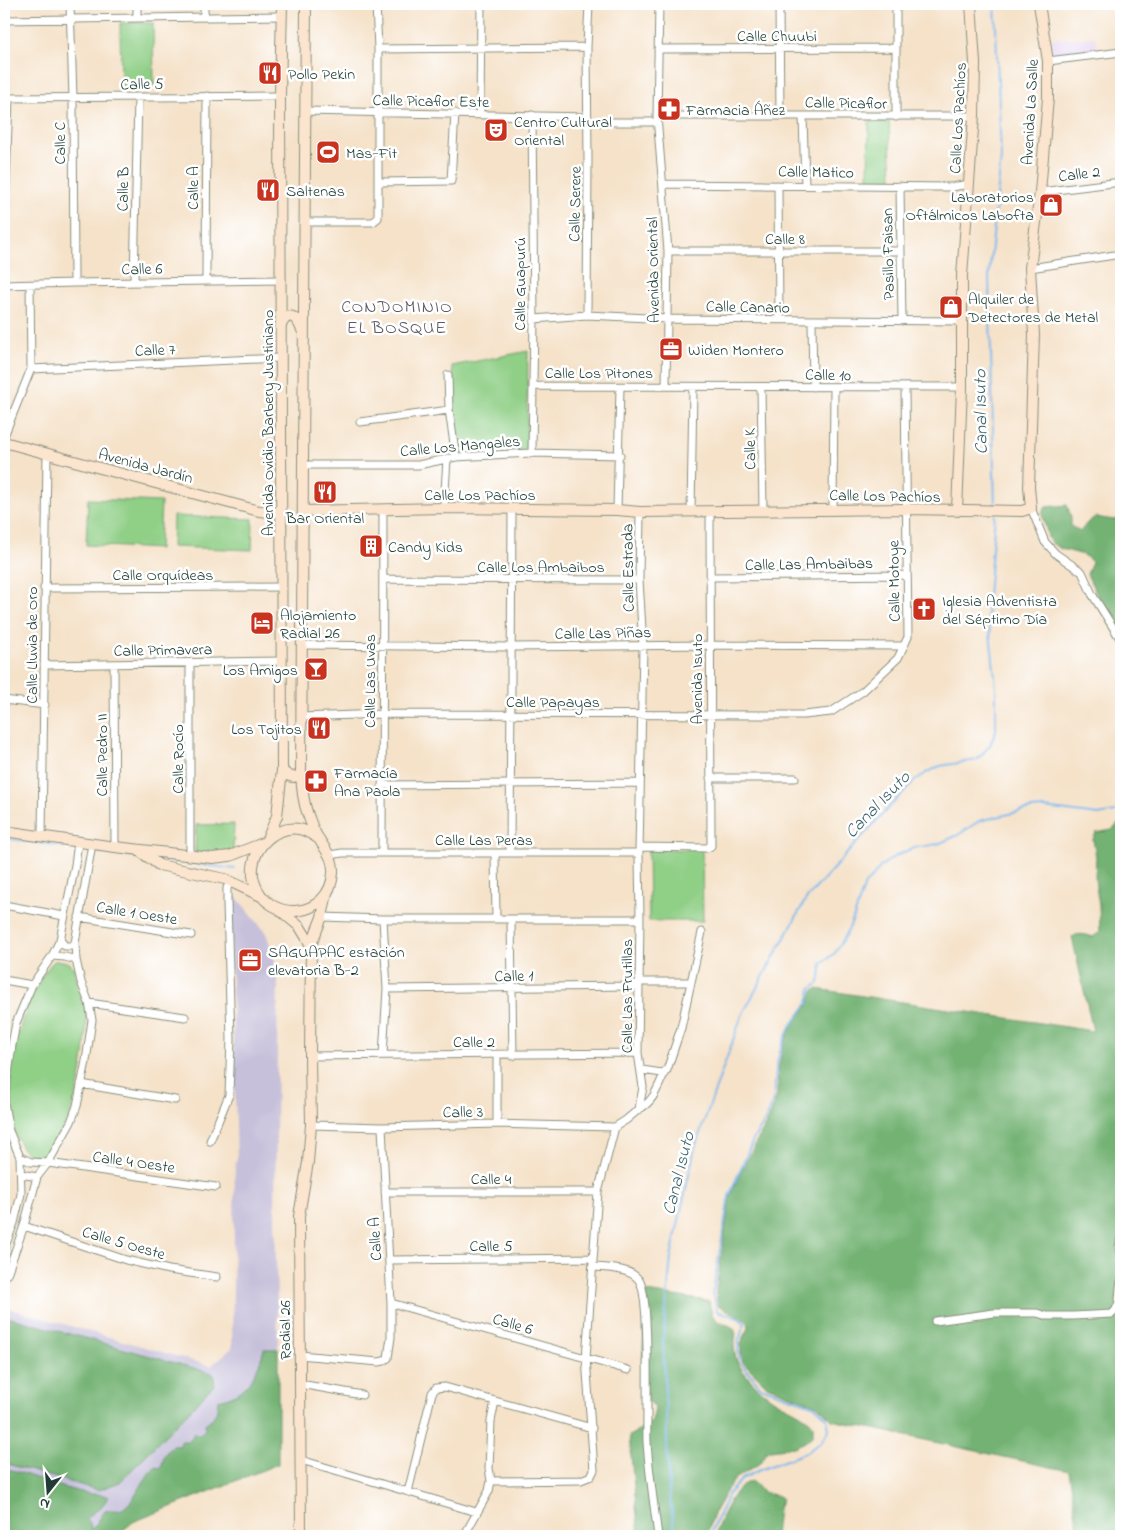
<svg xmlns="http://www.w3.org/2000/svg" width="1125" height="1540" viewBox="0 0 1125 1540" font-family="'Indie Flower',sans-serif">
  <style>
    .built { fill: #e3d3f2 }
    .industrial { fill: #c6c0da }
    .green { fill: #8fcf86; stroke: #57865d }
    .forest { fill: #73b273; stroke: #497854 }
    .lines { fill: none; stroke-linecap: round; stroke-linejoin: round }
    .stream { stroke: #7bb7ed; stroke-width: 2 }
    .street-casing { stroke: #8a907e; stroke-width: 9 }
    .secondary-casing { stroke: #8a907e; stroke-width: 12 }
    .street { stroke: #fff; stroke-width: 7 }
    .secondary { stroke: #fce5cf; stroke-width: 10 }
    .labels { text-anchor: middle; stroke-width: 5; stroke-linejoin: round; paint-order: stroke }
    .street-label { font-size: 16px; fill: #1f3d34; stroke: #fff }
    .poi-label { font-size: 16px; fill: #1f3d34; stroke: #fff; text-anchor: start }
    .neighbourhood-label { font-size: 18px; letter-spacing: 1px; fill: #5c5966; stroke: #fff }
    .water-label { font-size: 18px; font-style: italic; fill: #3b626c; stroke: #fff }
  </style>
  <rect width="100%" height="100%" fill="#fff"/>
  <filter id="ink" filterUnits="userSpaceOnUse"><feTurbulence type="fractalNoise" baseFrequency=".02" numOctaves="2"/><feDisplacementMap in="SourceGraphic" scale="10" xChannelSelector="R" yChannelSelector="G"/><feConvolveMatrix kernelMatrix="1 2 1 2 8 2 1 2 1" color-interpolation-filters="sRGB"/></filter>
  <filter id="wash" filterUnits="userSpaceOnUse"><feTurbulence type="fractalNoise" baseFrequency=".0096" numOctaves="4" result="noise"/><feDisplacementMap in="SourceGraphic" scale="20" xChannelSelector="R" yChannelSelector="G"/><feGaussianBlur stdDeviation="1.12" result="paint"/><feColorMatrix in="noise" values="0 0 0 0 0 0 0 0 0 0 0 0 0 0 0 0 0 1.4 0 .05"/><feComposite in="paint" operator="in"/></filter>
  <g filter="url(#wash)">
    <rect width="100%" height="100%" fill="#f5e2c9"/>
    <path class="built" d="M1095,37L1096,51L1053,55L1050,39Z"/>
    <path class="industrial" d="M229,888L266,933L274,957L278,981L275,1213L278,1349V1464L79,1536H4V1307L211,1366L232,1348L235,1162L237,1161Z"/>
    <path class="green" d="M120,23H153L154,85H121Z
      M869,122H889L892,179L868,178Z
      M528,351L527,443L526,448L522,451L461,453L457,449L452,366Z
      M88,499L161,502L159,549L86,545Z
      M173,516L253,519L252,550L172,547Z
      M234,824L233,851L226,853H195L196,825Z
      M702,849L703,921H649L648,850Z
      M54,961C78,959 74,972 79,991C80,995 84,1000 85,1005C90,1028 81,1081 74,1104C69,1123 56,1138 44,1153C33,1158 24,1154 20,1144C15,1134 11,1124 10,1114C4,1072 24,992 54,961Z"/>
    <path class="forest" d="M1067,505L1071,517V526L1080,532L1087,523L1095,517L1114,520L1121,516V632C1106,615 1097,595 1087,574L1092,562C1082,549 1060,554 1050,541C1047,537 1047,530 1045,525C1043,518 1040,513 1046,507Z
      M1121,821V1536H1079L1069,1471L832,1420L817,1405L767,1386L743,1362L741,1353V1343L749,1328L748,1322L718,1305L716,1291L730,1197L742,1169L769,1119L777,1096L778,1070L783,1047L791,1027L808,1005L813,991L817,989L1093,1031L1072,937C1078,933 1085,934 1093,937L1100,932L1099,906L1095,879L1096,857L1093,839L1096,833L1112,830Z
      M646,1292L709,1301C710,1306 711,1312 713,1316C718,1325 731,1322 735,1331C737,1336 734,1341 734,1346C734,1352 736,1360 739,1365C747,1379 764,1394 778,1402C792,1410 802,1412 813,1425V1435L805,1442L794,1447L770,1450L766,1452L760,1463L735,1479L727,1490L715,1511L706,1536H639L629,1436C645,1427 653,1427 655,1407L643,1396L641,1385Z
      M4,1316L212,1373L215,1377L214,1385L120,1482L98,1490L4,1463Z
      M264,1349H278V1464L133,1522L121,1532L120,1536H4V1468C32,1475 58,1488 86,1493C94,1495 103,1493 109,1497L101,1507L85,1519L89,1521L92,1530L105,1511C110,1509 116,1511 120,1510C135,1504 143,1477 155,1467L161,1468L165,1454L172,1446H179L182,1441H190L194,1433L200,1434L205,1430V1424C216,1416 217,1413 218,1400C246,1395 257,1375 264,1349Z
      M751,1481L763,1492L779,1496L782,1500L778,1508L775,1536H715C719,1521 729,1499 740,1487C743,1484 747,1483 751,1481Z"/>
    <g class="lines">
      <path class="stream" d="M995,508L989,275L1001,158L995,4
        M4,838L74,848
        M79,849L89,850
        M94,851L134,856
        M159,859L235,869
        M675,1536L669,1490L663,1339L671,1257L695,1147L742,1015L806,899L877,820L912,783L926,773L940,766L977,760L990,745L996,731V686L987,607L995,515
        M711,1536L712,1530L729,1493L743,1478L762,1469L805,1453L820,1443L829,1430L827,1418L815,1406L761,1387L741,1363L738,1351L739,1339L745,1323L738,1318L717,1311L713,1292L729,1196L754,1138L767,1118L774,1097L776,1069L781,1047L790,1027L808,1003L811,989L819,983L822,963L835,953L846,935L854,917L865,884L871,879L881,866L894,857L913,848L938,844L958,835L979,821L1031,809L1044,808L1098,815L1121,811"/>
    </g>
  </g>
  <g filter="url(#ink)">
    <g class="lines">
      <g class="street-casing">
        <path id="street" d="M70,4L73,97L74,283
          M137,4V18
          M659,4L657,116L668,251L666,386
          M779,4L780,116
          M896,4V117
          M204,17V4
          M4,20L282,16
          M378,49L587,47
          M658,49L895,48
          M1048,61L1121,52
          M4,98L280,96
          M305,111L587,117
          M480,114L481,4
          M657,116H974
          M803,116L805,185
          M587,122H657
          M378,182L451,181L455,113
          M663,184L952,187L969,184
          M778,185L779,320
          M900,186L902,321
          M1040,192L1121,182
          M304,222H373L378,218V49L376,4
          M4,235L9,98
          M668,251H901
          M1030,268L1121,254
          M206,280L207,96
          M134,282L138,97
          M4,285L74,283L282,280
          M587,315L588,160L587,47L589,4
          M534,319L587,315L668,319L962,321
          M812,320L813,387
          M31,369L280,358
          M448,375L449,410L456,457
          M533,386L962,387
          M761,387L763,510
          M360,422L449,410
          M4,436L31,369L30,285
          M532,453L534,319L532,115
          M303,465H418L456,457L532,453L620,455
          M444,508L447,458
          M1031,508L1045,542L1056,554L1082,572L1092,594L1121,640
          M617,510L620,387
          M833,510L834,388
          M691,511L693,388
          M711,577L906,575
          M383,579L639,580
          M44,588L281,587
          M302,645L512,647L710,645L904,646
          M190,663V856
          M114,664L115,847
          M44,665L282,661
          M4,700L45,705
          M301,717L382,714L804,715L831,712L863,691L898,658L908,637L905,388
          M710,778H795
          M382,785L640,783
          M42,837L47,454
          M639,847L707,848L711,846L710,512
          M510,852L512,510
          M382,853L383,509
          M495,853L496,919
          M330,855L342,853H639
          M4,905L64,916
          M79,917L191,935
          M322,917L383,919H640
          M511,919L513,1056
          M60,940L65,946H71L75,943
          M52,956L65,957L76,960
          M4,980L32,985
          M387,989L633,986L640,982H690
          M89,1003L185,1017
          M383,1055L387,989L383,919
          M310,1056L638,1053
          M642,1070L662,1073L667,1070L681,1028L702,932
          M81,1084L175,1100
          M639,1109C654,1102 658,1086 665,1072
          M497,1124V1055
          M311,1125L382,1127L497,1124L615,1127
          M615,1127L626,1120L639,1109L643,1087L638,1053L640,919L639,853L643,646L639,580L640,512
          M210,1141L229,1095L231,1039L227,903V888L230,882
          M20,1157L31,1162L48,1163L216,1187
          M21,1174L37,1177
          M1121,1175V1182
          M385,1192H598
          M4,1219L14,1223
          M24,1226L126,1260L169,1270L217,1277
          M1121,1236L1119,1248L1121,1256
          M4,1249L14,1223L21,1194L20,1157L9,1131L4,1103L12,1045L16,1023L32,985L52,956L60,940L75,865L78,842
          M389,1260L593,1258
          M593,1267C606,1268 631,1268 639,1280C651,1298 646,1413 647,1442C649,1473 654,1505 658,1536
          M4,1277L7,1274L24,1226L37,1177L48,1163L71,1122L77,1106L86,1061L92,1020L89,1003L81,982L76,960L75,943L92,844
          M391,1303L628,1370
          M935,1321L994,1313H1037L1047,1316H1073L1112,1314C1122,1306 1118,1293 1121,1282
          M299,1355L379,1362L384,1361L388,1358L391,1337V1303L382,1127
          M300,1384L362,1395
          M301,1460L476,1512
          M491,1481L581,1480L591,1476L594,1470L586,1358L598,1192L615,1127
          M408,1492L432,1393L436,1388L445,1387L592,1428
          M464,1536L489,1491L491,1481L489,1468L491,1421L495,1401"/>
      </g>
      <g class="secondary-casing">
        <path id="secondary" d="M306,4L301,774C302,788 303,802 308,815C311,823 314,833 319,839C326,851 334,858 333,873C330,919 267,925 254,881C247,854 271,825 299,829C306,830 313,835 319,839
          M281,325C289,309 297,318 302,330
          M4,442L259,511L282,513
          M304,511L444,508L617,510L640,512L906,509L1022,511L1031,508L1029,487L1034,335L1030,268L1040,192L1048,98V61L1039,4
          M957,511L962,387V276L974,116L975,63L971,4
          M282,770C288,777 294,779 301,774
          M4,831L115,847L212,858L230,856L263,843
          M268,837L277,816L282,770L280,96L282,4
          M138,850L159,865L225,879L261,896
          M281,911L300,927L311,945
          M301,1536L299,1216L308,1162L311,1125L310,1056L311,945L322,917L327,893"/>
      </g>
      <use href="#street" class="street"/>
      <use href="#secondary" class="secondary"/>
    </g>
  </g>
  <defs>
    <g id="restaurant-square" transform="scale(1.25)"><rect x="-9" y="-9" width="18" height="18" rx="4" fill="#c8321e" stroke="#fff"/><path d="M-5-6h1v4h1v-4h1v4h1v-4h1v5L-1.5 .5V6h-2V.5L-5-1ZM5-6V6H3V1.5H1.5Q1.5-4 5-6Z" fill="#fff"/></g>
    <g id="pharmacy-square" transform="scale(1.25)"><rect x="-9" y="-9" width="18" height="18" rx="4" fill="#c8321e" stroke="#fff"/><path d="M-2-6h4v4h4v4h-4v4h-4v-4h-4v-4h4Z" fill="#fff"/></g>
    <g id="theatre-square" transform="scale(1.25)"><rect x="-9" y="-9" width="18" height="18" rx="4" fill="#c8321e" stroke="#fff"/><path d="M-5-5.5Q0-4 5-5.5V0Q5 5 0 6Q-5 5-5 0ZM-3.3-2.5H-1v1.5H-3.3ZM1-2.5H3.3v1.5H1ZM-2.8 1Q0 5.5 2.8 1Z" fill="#fff"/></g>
    <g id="stadium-square" transform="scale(1.25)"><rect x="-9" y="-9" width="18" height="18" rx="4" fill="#c8321e" stroke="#fff"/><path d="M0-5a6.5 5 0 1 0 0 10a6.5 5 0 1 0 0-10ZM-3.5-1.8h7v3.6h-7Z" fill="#fff"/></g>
    <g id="shop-square" transform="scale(1.25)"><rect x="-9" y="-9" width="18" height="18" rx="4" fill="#c8321e" stroke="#fff"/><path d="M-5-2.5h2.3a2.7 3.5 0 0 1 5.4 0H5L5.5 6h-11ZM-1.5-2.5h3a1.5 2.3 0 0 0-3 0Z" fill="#fff"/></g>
    <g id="office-square" transform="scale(1.25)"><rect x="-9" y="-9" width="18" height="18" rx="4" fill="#c8321e" stroke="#fff"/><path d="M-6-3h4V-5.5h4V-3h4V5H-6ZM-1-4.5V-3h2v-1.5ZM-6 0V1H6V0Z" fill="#fff"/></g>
    <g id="building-square" transform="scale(1.25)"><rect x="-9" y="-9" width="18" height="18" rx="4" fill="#c8321e" stroke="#fff"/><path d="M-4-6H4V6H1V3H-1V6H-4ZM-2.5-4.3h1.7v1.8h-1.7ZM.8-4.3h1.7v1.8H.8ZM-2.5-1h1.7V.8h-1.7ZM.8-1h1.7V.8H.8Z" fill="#fff"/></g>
    <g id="church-square" transform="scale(1.25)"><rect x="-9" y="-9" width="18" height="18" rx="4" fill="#c8321e" stroke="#fff"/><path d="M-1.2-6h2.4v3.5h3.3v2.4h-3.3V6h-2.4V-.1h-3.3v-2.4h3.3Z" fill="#fff"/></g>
    <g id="hotel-square" transform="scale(1.25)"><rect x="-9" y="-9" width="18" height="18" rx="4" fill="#c8321e" stroke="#fff"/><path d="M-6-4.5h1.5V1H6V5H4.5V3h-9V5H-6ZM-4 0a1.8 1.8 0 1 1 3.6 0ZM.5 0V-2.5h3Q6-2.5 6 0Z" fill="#fff"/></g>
    <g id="bar-square" transform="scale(1.25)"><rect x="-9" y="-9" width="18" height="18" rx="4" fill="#c8321e" stroke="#fff"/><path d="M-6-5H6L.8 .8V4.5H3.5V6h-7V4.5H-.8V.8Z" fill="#fff"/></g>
  </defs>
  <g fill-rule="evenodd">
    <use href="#restaurant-square" x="270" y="73"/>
    <use href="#pharmacy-square" x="669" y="109"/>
    <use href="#theatre-square" x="496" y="130"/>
    <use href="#stadium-square" x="328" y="152"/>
    <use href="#restaurant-square" x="268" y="190"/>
    <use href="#shop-square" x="1051" y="205"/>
    <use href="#shop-square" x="951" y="307"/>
    <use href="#office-square" x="671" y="349"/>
    <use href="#restaurant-square" x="325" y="492"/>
    <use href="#building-square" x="371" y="546"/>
    <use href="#church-square" x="924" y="609"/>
    <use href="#hotel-square" x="262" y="623"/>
    <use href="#bar-square" x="316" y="669"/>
    <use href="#restaurant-square" x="319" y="728"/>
    <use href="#pharmacy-square" x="316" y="781"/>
    <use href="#office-square" x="250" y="960"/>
  </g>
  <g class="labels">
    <g class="street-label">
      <text x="777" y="41">Calle Chuubi</text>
      <text transform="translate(142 83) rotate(-1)" y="6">Calle 5</text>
      <text transform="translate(431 100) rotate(1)" y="6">Calle Picaflor Este</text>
      <text transform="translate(846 102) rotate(1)" y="6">Calle Picaflor</text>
      <text transform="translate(1029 112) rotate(-87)" y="6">Avenida La Salle</text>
      <text transform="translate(957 118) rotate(-87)" y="6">Calle Los Pachíos</text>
      <text transform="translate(59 143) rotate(-90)" y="6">Calle C</text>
      <text transform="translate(816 171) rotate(1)" y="6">Calle Matico</text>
      <text transform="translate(1079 173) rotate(-7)" y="6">Calle 2</text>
      <text transform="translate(192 188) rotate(-90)" y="6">Calle A</text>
      <text transform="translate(122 189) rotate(-89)" y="6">Calle B</text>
      <text transform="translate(574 204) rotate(-89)" y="6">Calle Serere</text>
      <text x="785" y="244">Calle 8</text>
      <text transform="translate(887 254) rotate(-91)" y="6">Pasillo Faisan</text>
      <text transform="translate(142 268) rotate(-1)" y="6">Calle 6</text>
      <text transform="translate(652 270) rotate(-91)" y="6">Avenida Oriental</text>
      <text transform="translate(519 284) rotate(-90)" y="6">Calle Guapurú</text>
      <text transform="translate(748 306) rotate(1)" y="6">Calle Canario</text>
      <text transform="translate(155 349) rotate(-2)" y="6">Calle 7</text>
      <text x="599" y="378">Calle Los Pitones</text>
      <text transform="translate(828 374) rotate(1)" y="6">Calle 10</text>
      <text transform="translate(267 423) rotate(-90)" y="6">Avenida Ovidio Barbery Justiniano</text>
      <text transform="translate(460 445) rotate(-5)" y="6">Calle Los Mangales</text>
      <text transform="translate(749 449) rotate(-91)" y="6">Calle K</text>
      <text transform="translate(146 465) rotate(15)" y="6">Avenida Jardín</text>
      <text x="480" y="500">Calle Los Pachíos</text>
      <text transform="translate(885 495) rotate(1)" y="6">Calle Los Pachíos</text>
      <text transform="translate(809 563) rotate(-1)" y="6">Calle Las Ambaibas</text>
      <text x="541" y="572">Calle Los Ambaibos</text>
      <text transform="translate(627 568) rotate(-91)" y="6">Calle Estrada</text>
      <text x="163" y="580">Calle Orquídeas</text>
      <text transform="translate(893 581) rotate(-91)" y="6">Calle Motoye</text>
      <text transform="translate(603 632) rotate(-1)" y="6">Calle Las Piñas</text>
      <text transform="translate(31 645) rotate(-90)" y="6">Calle Lluvia de Oro</text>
      <text transform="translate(163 649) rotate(-1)" y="6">Calle Primavera</text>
      <text transform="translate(696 679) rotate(-90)" y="6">Avenida Isuto</text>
      <text transform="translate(369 681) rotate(-90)" y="6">Calle Las Uvas</text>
      <text x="553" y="707">Calle Papayas</text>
      <text transform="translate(101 755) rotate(-90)" y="6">Calle Pedro II</text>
      <text transform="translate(177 759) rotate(-90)" y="6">Calle Rocío</text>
      <text x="484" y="845">Calle Las Peras</text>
      <text transform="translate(137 912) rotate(9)" y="6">Calle 1 Oeste</text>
      <text transform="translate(514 975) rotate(-1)" y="6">Calle 1</text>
      <text transform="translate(626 996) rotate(-90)" y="6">Calle Las Frutillas</text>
      <text x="474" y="1047">Calle 2</text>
      <text transform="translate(463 1111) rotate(-1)" y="6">Calle 3</text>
      <text transform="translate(134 1161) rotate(8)" y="6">Calle 4 Oeste</text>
      <text x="491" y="1184">Calle 4</text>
      <text transform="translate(374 1239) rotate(-93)" y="6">Calle A</text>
      <text transform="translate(124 1242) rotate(16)" y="6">Calle 5 Oeste</text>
      <text x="491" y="1251">Calle 5</text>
      <text transform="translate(513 1323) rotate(16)" y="6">Calle 6</text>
      <text transform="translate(284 1330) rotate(-90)" y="6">Radial 26</text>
    </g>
    <g class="poi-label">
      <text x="288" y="79">Pollo Pekin</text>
      <text x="686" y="115">Farmacia Áñez</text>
      <text x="514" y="127">Centro Cultural<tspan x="514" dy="18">Oriental</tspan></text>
      <text x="346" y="158">Mas-Fit</text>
      <text x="286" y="196">Saltenas</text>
      <text x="1034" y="202" text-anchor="end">Laboratorios<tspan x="1034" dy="18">Oftálmicos Labofta</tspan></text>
      <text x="968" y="304">Alquiler de<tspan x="968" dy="18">Detectores de Metal</tspan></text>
      <text x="688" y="355">Widen Montero</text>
      <text x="325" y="523" text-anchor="middle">Bar Oriental</text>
      <text x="388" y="552">Candy Kids</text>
      <text x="942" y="606">Iglesia Adventista<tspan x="942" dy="18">del Séptimo Día</tspan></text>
      <text x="280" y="620">Alojamiento<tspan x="280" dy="18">Radial 26</tspan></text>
      <text x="298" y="675" text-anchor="end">Los Amigos</text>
      <text x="302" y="734" text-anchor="end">Los Tojitos</text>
      <text x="334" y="778">Farmacía<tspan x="334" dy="18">Ana Paola</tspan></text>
      <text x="268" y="957">SAGUAPAC estación<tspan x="268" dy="18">elevatoria B-2</tspan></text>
    </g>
    <g class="neighbourhood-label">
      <text x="397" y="312">CONDOMINIO<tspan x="397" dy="21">EL BOSQUE</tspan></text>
    </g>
    <g class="water-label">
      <text transform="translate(980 412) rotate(-91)" y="6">Canal Isuto</text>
      <text transform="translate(877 804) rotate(-46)" y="6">Canal Isuto</text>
      <text transform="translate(678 1173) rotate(-76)" y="6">Canal Isuto</text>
    </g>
  </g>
  <rect width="1125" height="1540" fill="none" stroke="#fff" stroke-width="20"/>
  <g transform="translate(48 1492) rotate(197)" stroke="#ffffff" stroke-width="4" paint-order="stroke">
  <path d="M0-4L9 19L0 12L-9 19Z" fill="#1f3d34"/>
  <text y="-8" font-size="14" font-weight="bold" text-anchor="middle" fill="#1f3d34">N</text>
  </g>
</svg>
